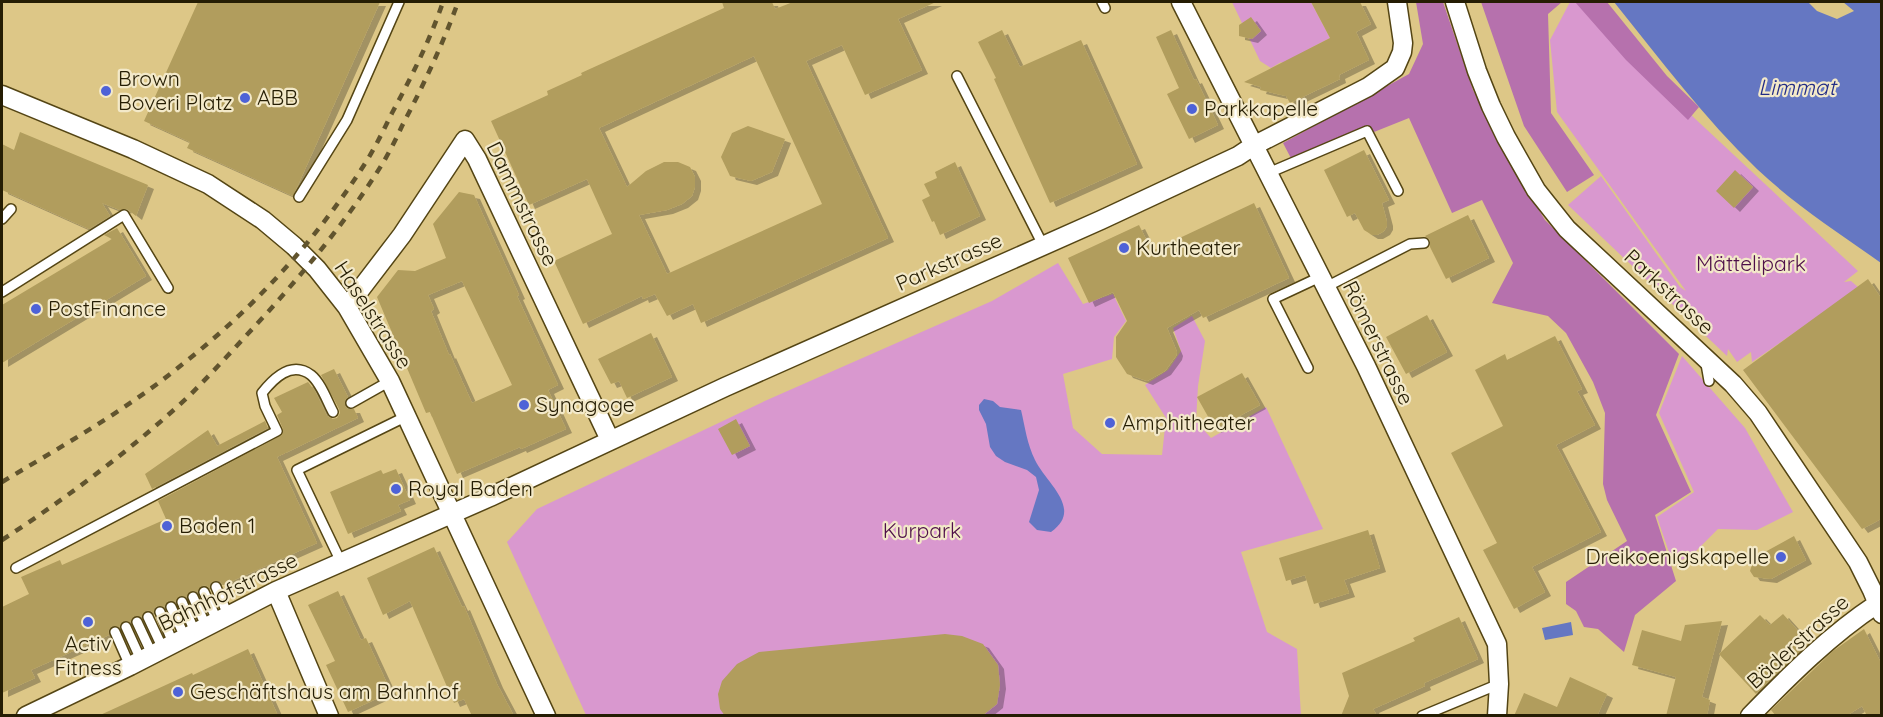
<svg xmlns="http://www.w3.org/2000/svg" width="1883" height="717" viewBox="0 0 1883 717" font-family="Quicksand,sans-serif">
  <style>
    .green { fill: #d998cf }
    .forest { fill: #b671ad }
    .water { fill: #6577c2 }
    .pier { fill: #ddc787 }
    .building { fill: #b19d5d; fill-rule: evenodd; filter: url(#shadow) }
    .lines { fill: none; stroke-linecap: round; stroke-linejoin: round }
    .lane-casing { stroke: #544514; stroke-width: 12 }
    .street-casing { stroke: #544514; stroke-width: 21 }
    .lane { stroke: #fff; stroke-width: 9 }
    .street { stroke: #fff; stroke-width: 18 }
    .rail { stroke: #61542e; stroke-width: 4.5; stroke-dasharray: 8 8; stroke-linecap: butt }
    .poi-dot { fill: #4e62d7; stroke: #f3e9c9; stroke-width: 2 }
    .labels { text-anchor: middle; stroke-width: 4.5; stroke-linejoin: round; paint-order: stroke }
    .poi-label { font-size: 21px; fill: #251d03; stroke: #f3e9c9; text-anchor: start }
    .street-label { font-size: 21px; fill: #251d03; stroke: #f3e9c9 }
    .park-label { font-size: 21px; fill: #4e0f49; stroke: #f3e9c9 }
    .water-label { font-size: 22px; font-style: italic; fill: #232d86; stroke: #f3e9c9 }
  </style>
  <defs>
    <filter id="shadow"><feDropShadow dx="6" dy="4" stdDeviation="0" flood-color="#0004"/></filter>
  </defs>
  <rect width="100%" height="100%" fill="#ddc787"/>
  <path class="green" d="M1232,2H1311L1330,38L1307,50L1308,54L1284,65L1281,62L1271,68L1260,61Z
    M1570,2H1593L1644,71L1858,271L1844,282L1851,281L1859,288L1752,362L1751,352L1737,362L1728,349L1727,356L1568,205L1601,176L1680,287L1686,291L1557,112L1550,40Z
    M1058,263L1083,304L1113,294L1126,321L1114,337L1112,359L1063,374L1073,428L1102,454L1162,455L1166,418L1145,385L1168,370L1181,351L1173,328L1192,316L1205,341L1198,386L1196,421L1211,438L1266,407L1323,529L1241,552L1267,632L1297,649L1301,716L586,715L507,542L537,509L767,400L992,301Z
    M1682,356L1745,428L1793,512L1757,530L1718,529L1692,555L1673,564L1657,517L1694,492L1659,413Z"/>
  <path class="forest" d="M1416,2H1443L1473,90L1508,159L1545,220L1679,354L1656,415L1691,492L1655,515L1676,581L1635,615L1624,652L1598,629L1584,627L1576,611L1566,604V582L1627,541L1607,500L1603,484L1605,413L1593,382L1566,333L1548,316L1492,303L1513,263L1482,200L1452,213L1409,118L1294,164L1283,143L1409,74L1423,44Z
    M1481,2H1562L1548,14L1551,113L1594,175L1567,192L1524,126Z
    M1575,2H1607L1667,76L1699,107L1688,120L1626,60Z"/>
  <path class="water" d="M1614,2H1881V263C1839,233 1795,205 1757,169C1704,118 1660,59 1614,2Z
    M984,399L993,401L1000,407L1021,410C1025,427 1027,444 1035,460C1046,483 1084,509 1051,532L1037,530L1029,522L1039,490L1036,477L1027,470L1005,462L996,456L990,447L986,424L979,410V405Z
    M1571,622L1573,635L1545,640L1542,628Z"/>
  <path class="pier" d="M1808,2H1843L1854,11L1837,19L1817,11Z"/>
  <path class="building" d="M198,2H380L293,196L187,148L190,142L144,121Z
    M722,2H772L775,9L793,2H936L898,19L922,70L865,95L842,45L806,61L888,238L701,323L693,304L667,316L655,294L643,299L642,296L583,324L554,261L612,234L601,210L587,179L529,205L491,121L548,95L547,91L582,75L581,73L724,8ZM754,56L822,204L667,274L639,215L667,210L682,204L692,196L695,187V177L690,167L678,162H664L646,171L627,187L599,128Z
    M1311,2H1360L1371,24L1356,32L1369,60L1339,75L1340,79L1290,103L1286,96L1260,90L1261,87L1244,82L1330,38Z
    M1251,17L1261,31L1252,39L1239,36V25Z
    M1002,30L1020,67L1081,40L1137,164L1050,203L994,79L996,78L978,42Z
    M1171,30L1194,80L1196,79L1218,125L1189,139L1167,94L1179,88L1156,37Z
    M748,126L785,139L772,172L751,181L730,176L721,157L732,133Z
    M20,132L148,185L136,216L127,209L120,210L102,203L110,216L89,229L2,190V144L14,150Z
    M1364,150L1389,200L1382,203L1387,222V226L1384,231L1377,235H1372L1364,230L1355,213L1347,217L1324,170Z
    M955,162L980,216L940,235L934,221L932,222L922,200L930,196L924,184L937,178L935,172Z
    M1735,170L1753,187L1734,208L1716,191Z
    M459,192L474,195L519,295L517,296L558,385L548,390L566,429L521,449L520,447L457,474L430,412L426,413L377,297L398,270L415,271L446,258L433,224ZM462,281L512,385L472,403L450,354L449,355L431,311L434,309L428,295Z
    M1254,203L1289,278L1203,318L1199,310L1167,328L1177,352L1176,356L1165,371L1147,381L1127,374L1116,357V337L1127,321L1113,292L1089,303L1068,258L1139,225L1152,251Z
    M1468,215L1489,258L1446,279L1430,247V240L1425,236Z
    M117,228L146,276L2,363V305L112,239L104,235Z
    M1868,279L1881,298V519L1862,529L1743,370Z
    M1427,315L1447,352L1406,374L1386,337Z
    M651,333L672,377L627,398L619,381L611,384L598,359Z
    M1555,336L1582,389L1577,391L1595,425L1556,445L1601,532L1532,567L1545,592L1514,609L1483,550L1497,543L1451,453L1503,426L1475,370L1505,354L1507,360Z
    M334,369L348,397L345,400V406L348,409H354L358,418L277,457L317,543L223,585L220,581H214L210,583V588L205,585L202,586L197,592L191,591L186,597L180,596L175,602L168,601L164,607L157,606L154,608V613L149,610L146,611L141,617L134,616L130,622L124,621L119,627L112,626L108,631L109,635L31,670L35,678L2,693V607L29,594L21,577L60,560L62,565L166,519L158,501L282,435L283,429L277,415L282,412L274,398L308,382L315,391L327,416L332,419L337,418L340,413L339,409L321,375Z
    M1242,373L1260,405L1215,429L1197,397Z
    M736,419L750,446L732,455L718,429Z
    M265,421L268,428L152,489L145,474L208,430L217,446Z
    M396,469L410,500L398,505L401,511L348,534L330,492L381,470L383,474Z
    M1368,530L1380,568L1344,580L1349,593L1314,604L1305,575L1286,581L1279,558Z
    M1794,536L1806,560L1771,579L1754,577L1750,571L1754,558Z
    M434,547L462,607L464,606L497,684L514,716H472L464,699L454,703L410,601L383,615L367,578Z
    M338,591L361,640L366,638L391,692L348,712L326,665L335,661L308,605Z
    M1783,614L1809,643L1756,694L1719,654L1760,615L1770,625Z
    M1459,617L1478,659L1424,683L1425,686L1373,709L1377,716H1341L1349,696L1342,673L1415,641L1413,638Z
    M1722,621L1702,697L1710,700L1707,716H1666L1676,677L1632,665L1642,630L1681,641L1685,625Z
    M1864,629L1881,663V716H1867L1862,706L1846,716H1776L1771,710L1833,651Z
    M945,634L962,636L983,644L998,665L1000,685L997,704L982,716H725L720,709L718,694L722,681L737,664L759,652Z
    M248,649L278,716H98L192,673L193,675Z
    M1570,677L1607,694L1597,716H1514L1524,693L1557,707Z"/>
  <g class="lines">
    <g class="lane-casing">
      <path id="lane" d="M1102,2L1105,8
        M957,76L1043,245
        M1267,166L1273,171L1367,131L1398,191
        M299,197L347,120L399,2
        M2,219L11,209
        M1326,287L1410,244L1424,243
        M2,292L124,215L168,288
        M1706,364L1709,381
        M1308,368L1273,299L1320,277
        M351,403L390,381
        M341,562L297,470L407,416
        M16,568L277,431L265,406L262,393C273,379 291,360 311,375C321,383 327,401 333,412
        M216,587L228,615
        M204,592L217,620
        M193,597L206,626
        M182,602L195,632
        M171,607L185,637
        M160,612L173,643
        M148,617L163,649
        M137,622L152,654
        M126,627L141,660
        M115,632L130,666
        M1422,716L1499,684"/>
    </g>
    <g class="street-casing">
      <path id="street" d="M1181,2L1366,366L1497,644L1499,684L1497,716
        M1455,2L1477,71L1491,106L1506,137L1536,190L1567,229L1733,384L1758,413L1858,562L1872,590L1882,614
        M2,95L133,149L208,184L263,220L294,246L317,269L347,307L390,381L546,716
        M347,307L402,235L465,140L477,159L610,440
        M276,591L329,716
        M26,716L130,666L276,591L490,497L725,387L1101,220L1238,156L1253,146L1368,87L1395,68L1402,52L1403,43L1397,2
        M1750,716C1789,676 1830,635 1877,604"/>
    </g>
    <use href="#lane" class="lane"/>
    <use href="#street" class="street"/>
    <path class="rail" d="M2,482C64,445 128,409 184,363C256,306 317,239 366,162C376,146 384,129 392,113C411,78 430,40 443,2
      M2,540C68,497 131,450 189,396C216,369 241,341 267,313C308,267 348,219 381,166C389,153 396,139 402,126C423,86 443,44 458,2"/>
  </g>
  <g class="poi-dot">
    <circle cx="106" cy="91" r="6"/>
    <circle cx="245" cy="98" r="6"/>
    <circle cx="1192" cy="109" r="6"/>
    <circle cx="1124" cy="248" r="6"/>
    <circle cx="36" cy="309" r="6"/>
    <circle cx="524" cy="405" r="6"/>
    <circle cx="1110" cy="423" r="6"/>
    <circle cx="396" cy="489" r="6"/>
    <circle cx="167" cy="526" r="6"/>
    <circle cx="1781" cy="557" r="6"/>
    <circle cx="88" cy="622" r="6"/>
    <circle cx="178" cy="692" r="6"/>
  </g>
  <g class="labels">
    <g class="poi-label">
      <text x="118" y="86">Brown<tspan x="118" dy="24">Boveri Platz</tspan></text>
      <text x="257" y="105">ABB</text>
      <text x="1204" y="116">Parkkapelle</text>
      <text x="1136" y="255">Kurtheater</text>
      <text x="48" y="316">PostFinance</text>
      <text x="536" y="412">Synagoge</text>
      <text x="1122" y="430">Amphitheater</text>
      <text x="408" y="496">Royal Baden</text>
      <text x="179" y="533">Baden 1</text>
      <text x="1769" y="564" text-anchor="end">Dreikoenigskapelle</text>
      <text x="88" y="651" text-anchor="middle">Activ<tspan x="88" dy="24">Fitness</tspan></text>
      <text x="190" y="699">Geschäftshaus am Bahnhof</text>
    </g>
    <g class="street-label">
      <text transform="translate(522 204) rotate(64)" y="7">Dammstrasse</text>
      <text transform="translate(949 262) rotate(-24)" y="7">Parkstrasse</text>
      <text transform="translate(1669 292) rotate(43)" y="7">Parkstrasse</text>
      <text transform="translate(373 315) rotate(57)" y="7">Haselstrasse</text>
      <text transform="translate(1378 343) rotate(64)" y="7">Römerstrasse</text>
      <text transform="translate(228 592) rotate(-26)" y="7">Bahnhofstrasse</text>
      <text transform="translate(1798 642) rotate(-42)" y="7">Bäderstrasse</text>
    </g>
    <g class="park-label">
      <text x="1751" y="271">Mättelipark</text>
      <text x="922" y="538">Kurpark</text>
    </g>
    <g class="water-label">
      <text x="1797" y="95">Limmat</text>
    </g>
  </g>
  <rect width="1883" height="717" fill="none" stroke="#251d03" stroke-width="6"/>
</svg>
